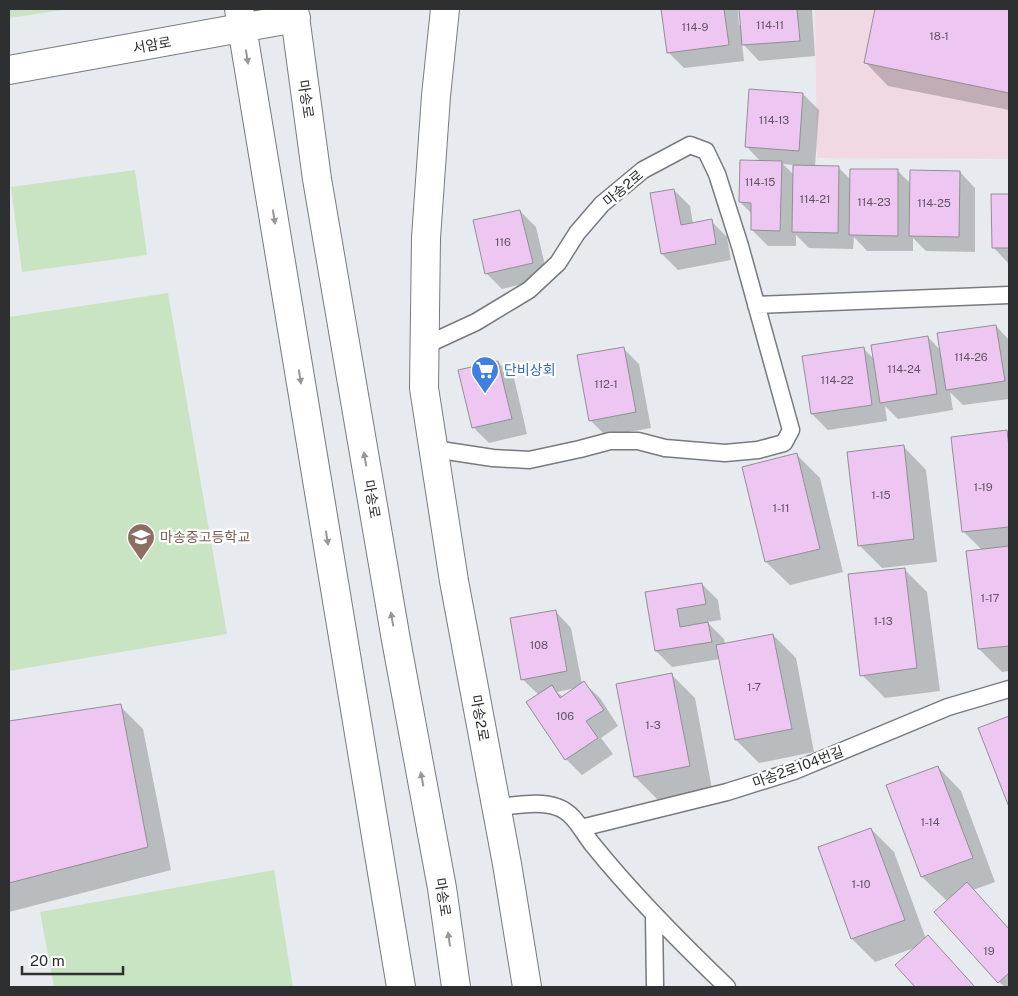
<svg xmlns="http://www.w3.org/2000/svg" width="1018" height="996" viewBox="0 0 1018 996" font-family="'Public Sans','Noto Sans KR',sans-serif">
  <style>
    .industrial { fill: #f1d9e4 }
    .green { fill: #c9e4c2 }
    .shadow { fill: #0003; fill-rule: evenodd }
    .building { fill: #eec6f2; stroke: #928f93 }
    .lines { fill: none; stroke-linecap: round; stroke-linejoin: round }
    .service-casing { stroke: #777b7e; stroke-width: 19 }
    .minor-casing { stroke: #777b7e; stroke-width: 30 }
    .tertiary-casing { stroke: #777b7e; stroke-width: 30 }
    .service { stroke: #fff; stroke-width: 16 }
    .minor { stroke: #fff; stroke-width: 28 }
    .tertiary { stroke: #fff; stroke-width: 28 }
    .oneway { fill: #969798 }
    .labels { text-anchor: middle; stroke-width: 4.5; stroke-linejoin: round; paint-order: stroke }
    .number-label { font-size: 11px; fill: #5d5560 }
    .street-label { font-size: 14px; fill: #2d2f30; stroke: #fff }
    .shop-label { font-size: 14px; fill: #366cbe; stroke: #fff; text-anchor: start }
    .education-label { font-size: 14px; fill: #785e54; stroke: #fff; text-anchor: start }
  </style>
  <rect width="100%" height="100%" fill="#e7ebef"/>
  <path class="industrial" d="M815,9H1009V159L817,158Z"/>
  <path class="green" d="M9,9H70L9,18Z
    M135,170L147,255L22,272L11,187Z
    M168,293L227,634L9,671V317Z
    M274,870L293,987H54L40,912Z"/>
  <path class="shadow" d="M663,9H736L738,11L739,25L742,24L740,9H812L815,56L759,61L742,43L744,61L684,68L668,52Z
    M876,9H1009V110L888,86L865,62Z
    M750,90L803,94L819,110L815,167L839,168L851,180L898,171L911,184L960,172L975,188V252L926,251L913,238V251H867L854,237L853,249L809,248L796,235V246H768L752,230V214L740,202L761,162L746,146ZM783,164L794,165V175Z
    M674,190L690,206L693,224L711,221L727,237L731,260L678,270L662,254Z
    M992,195H1009V264L994,248Z
    M520,211L536,227L548,278L502,289L486,273Z
    M996,326L1009,340V399L963,405L950,392L953,410L898,419L885,406L887,421L828,430L812,414L863,348L875,360L928,337L941,351Z
    M623,348L639,364L651,428L606,436L590,420Z
    M498,362L514,378L527,434L489,443L473,427Z
    M1007,431L1009,434V671L1002,672L979,649L982,550L963,531Z
    M903,446L926,470L937,562L882,568L859,545Z
    M797,455L820,478L843,572L790,585L766,562Z
    M904,569L927,592L940,691L885,698L862,675Z
    M702,584L718,600L721,620L707,622L724,639L725,644L773,635L796,658L814,752L759,763L736,740L720,659L672,667L656,651L646,594Z
    M556,612L571,628L582,684L584,683L600,698L618,726L601,738L613,754L582,775L566,759L528,703L539,695L522,679ZM576,688L563,697L557,692Z
    M672,675L695,698L712,789L658,800L635,777Z
    M120,706L143,729L171,870L9,912V722Z
    M1009,717V804L980,729Z
    M938,767L961,791L995,882L973,890L1009,929V987H1005L999,982L951,898L946,900L922,877L888,786Z
    M871,829L894,852L926,939L928,937L975,987H917L897,965L917,947L875,962L852,939Z"/>
  <path class="building" d="M661,9H724L729,45L667,53Z
    M739,9H797L800,41L742,45Z
    M875,9H1009V93L864,63Z
    M749,89L803,93L799,151L745,147Z
    M740,160L782,161L780,231L751,230V203L739,202Z
    M793,165L839,166L838,233L792,232Z
    M850,169H898V236L849,235Z
    M910,170L960,171L959,237L909,236Z
    M674,189L681,225L712,219L716,244L661,254L650,193Z
    M991,194H1009V248H992Z
    M520,210L533,263L485,274L473,220Z
    M996,325L1005,381L946,390L937,333Z
    M928,336L937,394L880,403L871,345Z
    M624,347L636,412L589,421L577,355Z
    M864,347L872,405L811,414L802,356Z
    M498,361L512,419L472,428L458,370Z
    M1007,430L1009,447V527L962,532L951,437Z
    M904,445L914,539L858,546L847,452Z
    M797,453L820,549L765,562L742,467Z
    M1009,546V646L978,649L966,551Z
    M905,568L917,668L860,676L848,574Z
    M702,583L706,604L677,609L680,627L708,622L712,642L655,651L645,592Z
    M556,610L567,671L521,680L510,618Z
    M773,634L792,729L735,740L716,645Z
    M672,673L690,766L634,777L616,684Z
    M584,681L604,710L586,721L598,738L565,760L526,702L552,685L560,698Z
    M121,704L148,847L9,883V721Z
    M1009,716V807L978,728Z
    M938,766L973,858L921,877L886,785Z
    M871,828L905,920L851,939L818,847Z
    M967,882L1009,929V973L998,983L934,912Z
    M928,935L975,987H915L895,965Z"/>
  <g class="lines">
    <g class="service-casing">
      <path id="service" d="M756,305L1009,295
        M424,346L476,322L529,290L558,263L577,233L602,204L643,170L690,145L706,151L717,174L740,246L791,430L784,443L758,450L725,453L665,448L638,441H610L580,449L529,460L493,458L434,449
        M496,807C515,806 539,800 557,807C575,813 582,832 593,845C634,896 680,942 727,987
        M581,828L727,792L794,771L948,707L1009,689
        M654,915L655,987"/>
    </g>
    <g class="minor-casing">
      <path id="minor" d="M445,9L436,96L426,238L424,388L454,581L507,864L527,987"/>
    </g>
    <g class="tertiary-casing">
      <path id="tertiary" d="M239,9L401,987
        M294,9L317,179L396,640L442,888L456,987
        M9,70L296,18"/>
    </g>
    <use href="#service" class="service"/>
    <use href="#minor" class="minor"/>
    <use href="#tertiary" class="tertiary"/>
  </g>
  <defs><path id="oneway-solid" d="M-6-.8H1V-3.2L6.5 0L1 3.2V.8H-6Z" transform="scale(1.25)"/></defs>
  <g class="oneway">
    <use href="#oneway-solid" transform="translate(247 57) rotate(81)"/>
    <use href="#oneway-solid" transform="translate(274 217) rotate(81)"/>
    <use href="#oneway-solid" transform="translate(300 377) rotate(81)"/>
    <use href="#oneway-solid" transform="translate(365 459) rotate(-100)"/>
    <use href="#oneway-solid" transform="translate(327 538) rotate(81)"/>
    <use href="#oneway-solid" transform="translate(392 619) rotate(-100)"/>
    <use href="#oneway-solid" transform="translate(422 779) rotate(-101)"/>
    <use href="#oneway-solid" transform="translate(449 939) rotate(-98)"/>
  </g>
  <defs>
    <g id="supermarket-pin" transform="scale(1.4375)"><path d="M0 17L-7.5 6A9.5 9.5 0 1 1 7.5 6Z" fill="#3f7fe0" stroke="#fff"/><path d="M-6-5.5h2.5l.6 2H6L4.5 2H-2.5L-4.4-4H-6ZM-1.5 3.2a1.3 1.3 0 1 0 .1 0ZM3 3.2a1.3 1.3 0 1 0 .1 0Z" fill="#fff"/></g>
    <g id="school-pin" transform="scale(1.4375)"><path d="M0 17L-7.5 6A9.5 9.5 0 1 1 7.5 6Z" fill="#8d6e63" stroke="#fff"/><path d="M0-5L7-2L0 1L-7-2ZM-4 1L0 2.5L4 1V4Q0 6-4 4Z" fill="#fff"/></g>
  </defs>
  <g fill-rule="evenodd">
    <use href="#supermarket-pin" x="485" y="370"/>
    <use href="#school-pin" x="141" y="537"/>
  </g>
  <g class="labels">
    <g class="number-label">
      <text x="770" y="29">114-11</text>
      <text x="695" y="31">114-9</text>
      <text x="939" y="40">18-1</text>
      <text x="774" y="124">114-13</text>
      <text x="760" y="186">114-15</text>
      <text x="815" y="203">114-21</text>
      <text x="874" y="206">114-23</text>
      <text x="934" y="207">114-25</text>
      <text x="503" y="246">116</text>
      <text x="971" y="361">114-26</text>
      <text x="904" y="373">114-24</text>
      <text x="837" y="384">114-22</text>
      <text x="606" y="388">112-1</text>
      <text x="983" y="491">1-19</text>
      <text x="881" y="499">1-15</text>
      <text x="781" y="512">1-11</text>
      <text x="990" y="602">1-17</text>
      <text x="883" y="625">1-13</text>
      <text x="539" y="649">108</text>
      <text x="754" y="691">1-7</text>
      <text x="565" y="720">106</text>
      <text x="653" y="729">1-3</text>
      <text x="930" y="826">1-14</text>
      <text x="861" y="888">1-10</text>
      <text x="989" y="955">19</text>
    </g>
    <g class="street-label">
      <text transform="translate(152 45) rotate(-10)" y="5">서암로</text>
      <text transform="translate(306 99) rotate(82)" y="5">마송로</text>
      <text transform="translate(623 188) rotate(-40)" y="5">마송2로</text>
      <text transform="translate(372 499) rotate(80)" y="5">마송로</text>
      <text transform="translate(480 718) rotate(80)" y="5">마송2로</text>
      <text transform="translate(798 767) rotate(-20)" y="5">마송2로104번길</text>
      <text transform="translate(443 897) rotate(81)" y="5">마송로</text>
    </g>
    <g class="shop-label">
      <text x="504" y="375">단비상회</text>
    </g>
    <g class="education-label">
      <text x="160" y="542">마송중고등학교</text>
    </g>
  </g>
  <rect width="1018" height="996" fill="none" stroke="#2d2f30" stroke-width="20"/>
  <path d="M22 966v8h101v-8" fill="none" stroke="#2d2f30" stroke-width="2.5"/>
  <text x="30" y="966" font-size="15" fill="#2d2f30" stroke="#ffffff" stroke-width="4" paint-order="stroke">20 m</text>
</svg>
